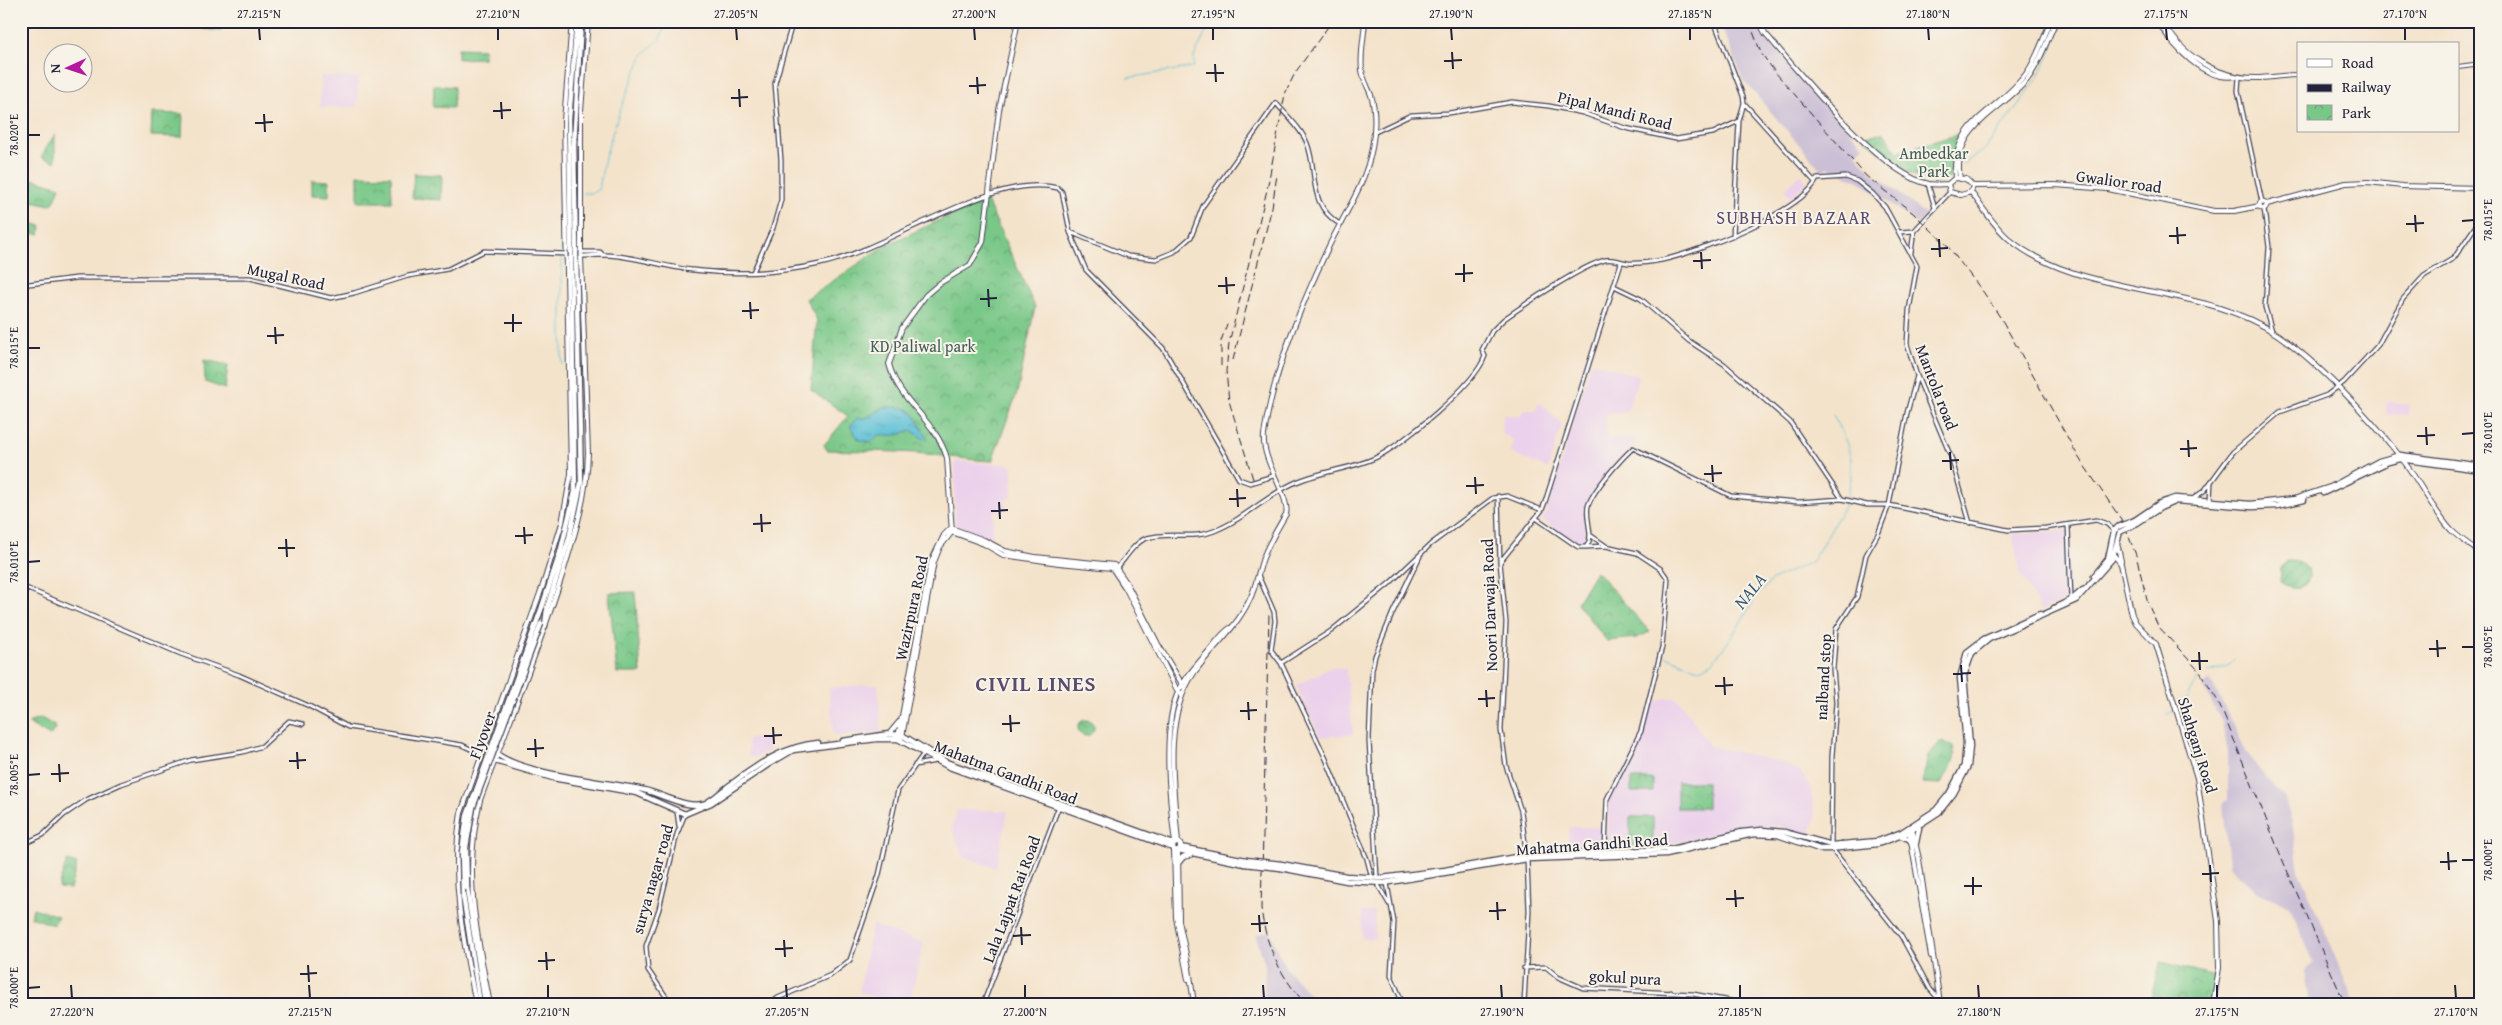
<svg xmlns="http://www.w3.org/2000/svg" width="2502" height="1025" viewBox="0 0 2502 1025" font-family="'Gentium Book Plus',serif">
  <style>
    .built { fill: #ebd1eb }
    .railway { fill: #cbbfd5 }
    .grass { fill: url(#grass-dots); stroke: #4e7562 }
    .park { fill: url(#park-crowns); stroke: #4e7562 }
    .garden { fill: url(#garden-furrows); stroke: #4e7562 }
    .water { fill: url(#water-ripples); stroke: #3e7189 }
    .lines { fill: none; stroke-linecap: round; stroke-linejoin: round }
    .stream { stroke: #5ac0d7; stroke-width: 1 }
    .minor-casing { stroke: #423f51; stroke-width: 5.5 }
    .major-casing { stroke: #423f51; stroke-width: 6 }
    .highway-casing { stroke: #423f51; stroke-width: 7 }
    .minor { stroke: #fff; stroke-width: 3 }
    .major { stroke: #fff; stroke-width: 4 }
    .highway { stroke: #fff; stroke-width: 4.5 }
    .rail { stroke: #22223b; stroke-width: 1; stroke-dasharray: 8 4; stroke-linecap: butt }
    .highway-bridge-casing { stroke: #423f51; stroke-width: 7; stroke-linecap: butt }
    .highway-bridge { stroke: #fff; stroke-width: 4.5 }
    .ticks { fill: none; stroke: #22223b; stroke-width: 2 }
    .labels { text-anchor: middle; stroke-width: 4; stroke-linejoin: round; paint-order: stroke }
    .street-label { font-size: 16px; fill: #22223b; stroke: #f7f3e8 }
    .park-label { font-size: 16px; fill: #405c56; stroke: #f7f3e8 }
    .neighbourhood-label { font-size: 18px; letter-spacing: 1px; fill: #5a4c6d; stroke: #f7f3e8 }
    .water-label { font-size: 18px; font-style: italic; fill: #365972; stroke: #f7f3e8 }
    .district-label { font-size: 21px; font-weight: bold; letter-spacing: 1px; fill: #5a4c6d; stroke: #f7f3e8 }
    .neatline { fill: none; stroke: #22223b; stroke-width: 2 }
    .ticks-label { font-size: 12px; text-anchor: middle; fill: #22223b }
  </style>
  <defs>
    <pattern id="grass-dots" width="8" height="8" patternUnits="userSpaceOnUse" patternTransform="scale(1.25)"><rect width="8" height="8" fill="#79c888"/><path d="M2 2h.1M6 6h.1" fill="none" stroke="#63a270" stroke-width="1.8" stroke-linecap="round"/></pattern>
    <pattern id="park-crowns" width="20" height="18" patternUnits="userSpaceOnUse" patternTransform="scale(1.25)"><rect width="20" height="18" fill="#79c888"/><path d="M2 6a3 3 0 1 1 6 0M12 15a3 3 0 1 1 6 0" fill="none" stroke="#63a270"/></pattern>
    <pattern id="garden-furrows" width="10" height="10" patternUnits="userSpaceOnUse" patternTransform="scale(1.25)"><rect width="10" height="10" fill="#79c888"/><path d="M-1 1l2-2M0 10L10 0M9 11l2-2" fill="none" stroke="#63a270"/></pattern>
    <pattern id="water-ripples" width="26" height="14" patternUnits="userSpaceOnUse" patternTransform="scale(1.25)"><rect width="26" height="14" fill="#5ac0d7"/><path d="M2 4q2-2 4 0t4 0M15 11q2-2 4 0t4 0" fill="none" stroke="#4a9cb0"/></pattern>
  </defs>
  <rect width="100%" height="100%" fill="#f7f3e8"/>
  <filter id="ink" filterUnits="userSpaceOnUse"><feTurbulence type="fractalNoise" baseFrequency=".02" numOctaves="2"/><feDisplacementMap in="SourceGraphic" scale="10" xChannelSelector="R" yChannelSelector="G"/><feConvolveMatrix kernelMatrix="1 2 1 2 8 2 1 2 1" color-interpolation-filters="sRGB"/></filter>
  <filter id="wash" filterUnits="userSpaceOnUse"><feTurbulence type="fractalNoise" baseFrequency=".0096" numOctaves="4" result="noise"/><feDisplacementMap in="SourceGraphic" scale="20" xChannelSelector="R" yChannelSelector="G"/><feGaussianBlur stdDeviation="1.12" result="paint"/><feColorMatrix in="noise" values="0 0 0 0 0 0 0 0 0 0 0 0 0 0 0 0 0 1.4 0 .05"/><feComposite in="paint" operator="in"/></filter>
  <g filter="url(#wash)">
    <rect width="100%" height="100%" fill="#f4e3cb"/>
    <path class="built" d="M320,76L359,77L357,107H320Z
      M1800,174L1807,183L1790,197L1785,189Z
      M1591,362L1639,376L1627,412L1606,414L1607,439L1639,437L1588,503L1585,521L1586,543L1584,546L1542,520L1546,513Z
      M1539,402L1562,424L1548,469L1511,453L1513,440L1501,433L1504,414L1520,417L1524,409L1536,411Z
      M2387,402L2409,404L2408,415L2386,414Z
      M955,461L1013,465L1012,498L1006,499L1005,510L994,511L991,540L955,525Z
      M2070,530L2069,598L2041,611L2021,575L2012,534Z
      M1331,667L1346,669L1353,734L1320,737L1296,686Z
      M878,684L881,732L834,736L829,688Z
      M1665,698H1676L1681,703L1710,746L1782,762L1800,771L1810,786L1814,808L1815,820L1810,835L1775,825L1741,829L1649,848H1607L1609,798L1637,746L1645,728L1650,704Z
      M748,739H767L769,751L756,757H749Z
      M957,810L1008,811L996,868L964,857L952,828Z
      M1569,827H1603V849L1568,848Z
      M1374,911L1375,939H1362V912Z
      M872,925L924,943L909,1004H898L859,992Z"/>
    <path class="railway" d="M1719,21H1755L1769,42L1864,146L1856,154L1871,171L1926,215L1918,224L1859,181L1828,167L1822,171L1744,81Z
      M2210,680L2233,723L2247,754L2267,780L2284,797L2292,821L2299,871L2355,1004H2310L2305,972L2314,963L2289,905L2258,893L2229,866L2223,803L2228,800V752L2222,722L2203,686Z
      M1269,931L1285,967L1318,1004H1264L1265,965L1256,935Z"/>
    <path class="grass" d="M312,180L329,181V196L312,195Z"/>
    <path class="park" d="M203,21H221V31L203,29Z
      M458,48L484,49L483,58L458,59Z
      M434,85L454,87L453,108L433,107Z
      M152,113L183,114L182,137L151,136Z
      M1881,133H1884L1897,152L1960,134L1951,177C1924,195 1883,154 1864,137Z
      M55,134V162L41,157Z
      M414,174L442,175L441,200L412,198Z
      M358,175L391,176L392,202H358Z
      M34,179L60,187L54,202L50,205L28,200Z
      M986,199L1035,307L1017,393L992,461C966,460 941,455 916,453C886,451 856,451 827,450L824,445L848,416L811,390L817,320L806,299L888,244Z
      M21,219L41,226L40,234L21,233Z
      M204,360L228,365L225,389L205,382Z
      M1596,571L1650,632L1636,638L1607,641L1577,603Z
      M635,592L641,673H617L609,593Z
      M41,718L56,727L50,736L28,723Z
      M1078 728a8 8 0 1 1 16 0a8 8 0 1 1-16 0Z
      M1940,742L1952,745C1959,760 1948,771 1941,784L1922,783L1928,756Z
      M1631,779H1653V792H1631Z
      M1677,782H1707V808H1677Z
      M1630,817H1653V846H1630Z
      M67,861L77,864L70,889L59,888V884Z
      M33,908L58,916L53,925L31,917Z
      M2161,962L2216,976L2209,1004H2149Z"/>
    <path class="garden" d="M2287,561C2323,560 2311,602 2280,582L2281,568Z"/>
    <path class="water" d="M885,407C917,406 913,414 928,439H924L911,430L898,435H878L872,442L859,440L850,426L857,418H866Z"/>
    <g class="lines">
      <path class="stream" d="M1127,78L1194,67V57L1211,21
        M1963,164L1985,149L2039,77L2064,21
        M583,193H592L599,189C606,142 622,105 640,61C644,50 654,47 660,38C663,33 664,26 668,21
        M562,252L560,196L563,194
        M562,365V256
        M1666,656L1695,668L1701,669L1712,663L1731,638L1756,597L1772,580L1811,562L1817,553L1845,505L1851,479V459L1847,444L1833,415
        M2208,672L2228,666L2235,659
        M2167,714L2180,709L2197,679"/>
    </g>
  </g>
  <g filter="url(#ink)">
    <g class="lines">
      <g class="minor-casing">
        <path id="minor" d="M1714,21L1743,96L1744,103L1739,121L1733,236
          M2239,77L2238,91L2262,202
          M1744,103L1815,182
          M1373,133L1411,115L1449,113L1512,102L1549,106L1583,113L1625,128L1676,139L1713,133L1739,121
          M1928,184L1935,208
          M2264,209L2269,247L2265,307L2272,331
          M1070,232L1128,256L1156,259L1174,252L1191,237L1203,206L1276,103C1286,115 1301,128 1307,143C1319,174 1306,204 1341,225
          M1899,232L1914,231
          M569,252H600L603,255
          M1911,253L1914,231L1950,192
          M580,256C589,256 598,255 606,255C635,256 663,267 692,270C733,275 779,273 820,264C888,250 992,171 1058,188L1062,192L1070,232L1086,270L1163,348L1239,479L1250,483L1273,476
          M753,272L773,228L781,200V160L775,83L793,21
          M21,285L77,278H250L331,298L354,293L408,276L448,269L484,251L567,254
          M1614,286L1641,299L1689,341L1724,364L1790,422L1842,499
          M1498,496L1500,562L1506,622L1501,730L1506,766L1521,811L1527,859L1529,911L1524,1004
          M2194,498L2205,490L2233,452L2280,412L2327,395L2344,382L2378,345L2403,299L2424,276L2454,258L2481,218
          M2210,500L2211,482
          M1536,518L1578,547H1586C1595,536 1585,520 1588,506C1593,490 1620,460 1633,448L1731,496L1798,502L1842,499L1867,505H1889L2008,530L2046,528L2096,520L2107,524L2114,531
          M2068,525L2071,599
          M1590,535L1606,546L1637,553L1661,569L1668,579L1662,647L1641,731L1607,799L1605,851
          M1586,547L1606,546
          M1500,562L1542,510L1545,502L1621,263
          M1115,570C1124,561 1134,542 1147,538C1169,531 1193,540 1214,531C1243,520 1265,497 1292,484C1318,471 1349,470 1375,458C1402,445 1476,384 1485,356L1482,350L1492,331L1504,319C1527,303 1579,267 1605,260C1612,258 1621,262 1628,263C1639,264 1651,262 1662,260C1697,253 1803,211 1817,179L1846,177L1857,181L1873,194L1885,207L1917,266L1909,310L1907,344L1917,376L1951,457L1970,523
          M1258,575L1274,612L1275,621L1271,650L1281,663L1326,759L1367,859L1372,878
          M21,586L181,654L239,675L309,706L348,727L462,745L481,754
          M1281,663L1331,631L1390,583L1431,544L1493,498L1507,496L1542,510
          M915,765L936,761
          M677,812L679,826
          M21,845L43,835L64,815L86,800L121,784L191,760L243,752L262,746L289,721L303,724
          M1831,845L1832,756L1836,702L1833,669L1836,629L1857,597L1866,555L1878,534L1889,505L1907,413L1917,376
          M1832,849L1901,936L1930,989L1936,996H1939
          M1377,877L1369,741L1372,670L1375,656L1393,612L1420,556
          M1377,883L1389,904
          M1387,883L1394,922L1391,975L1403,1004
          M1524,968L1546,967L1558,977L1583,988L1693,994L1746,1004
          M671,1004L648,970L646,946L659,909L677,834L685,814
          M770,1004L778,998L831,975L850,960L879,875L898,790L924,753
          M983,1004L1059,806
          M1664,1004L1671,992"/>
      </g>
      <g class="major-casing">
        <path id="major" d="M1759,21L1765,33C1799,72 1879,174 1929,184C1935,185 1942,184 1948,184
          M2158,21C2172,46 2205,82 2236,76
          M2163,21C2181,56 2217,78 2256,78C2270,78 2284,75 2298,75
          M2458,67L2481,64
          M1955,178C1951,121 1998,112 2026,74C2037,59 2043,38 2051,21
          M1955,178L1966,179L1973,186L1971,192L1961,195L1950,192L1948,184Z
          M1960,179C1951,127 1999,113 2027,80C2040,63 2047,40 2056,21
          M1973,186L2055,185L2108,189L2214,211H2234L2260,206
          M1971,192C1983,208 1994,226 2009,239C2081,299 2201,282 2278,335C2320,364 2367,415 2399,455C2418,478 2431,508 2451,530C2460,539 2471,546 2481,553
          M2259.5 205a3.5 3.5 0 1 1 7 0a3.5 3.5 0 1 1-7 0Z
          M2267,204L2346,183L2368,182L2402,186L2481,188
          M952,532L947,458C935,418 899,403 889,364L902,328L926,295L940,283L970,265L983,242L999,110L1018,21
          M2117,542L2121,561
          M2113,554L2121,564L2132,615L2136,623L2156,644L2197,778L2218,921L2219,968L2213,1004
          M889,734L899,722
          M898,737L931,562L944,535L951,528L984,540L1005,551L1035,557L1114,565L1126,582L1158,644L1185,689
          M902,737L934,562L940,547L952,532L984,544L1003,555L1059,563L1112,568L1126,589L1178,692L1182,695
          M1912,829L1919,859L1940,1003
          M1909,830L1931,956
          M1175,843C1170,803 1161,727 1179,690C1186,676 1197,665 1207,653C1214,645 1221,634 1230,628
          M1178,843C1174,790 1162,718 1194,673C1211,648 1235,630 1249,601C1256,588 1258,572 1263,558C1269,542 1278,528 1286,514C1291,498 1261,461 1264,435C1273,372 1301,306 1328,248C1344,214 1365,186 1372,148C1375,133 1376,110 1371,95C1368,87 1363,79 1362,70C1360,55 1364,37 1365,21
          M1174,850L1176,918L1188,979
          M1178,850L1179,921L1189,968L1194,1004
          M476,1004C463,940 450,877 461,813L543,585L562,523L571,474L564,121L572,21
          M490,1004C476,933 463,872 480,800C507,727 537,654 561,579C574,537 587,498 588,453L581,256V111L588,21
          M1957,1004H1998"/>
      </g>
      <g class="highway-casing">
        <path id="highway" d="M571,251L569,119L577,21
          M576,251L574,145L581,21
          M2323,493L2388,462L2400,459L2481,470
          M2135,520L2160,503L2175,498L2250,504L2295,499L2331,487L2379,461L2400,455L2481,466
          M2137,523L2160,508L2176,501L2252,507L2277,506L2304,500
          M2094,576L2108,559L2114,531L2118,527
          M542,607L560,553L575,492L571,257
          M2054,608L2071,600L2083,590
          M545,626L547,608L569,539L581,483L576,257
          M843,741L889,734L902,735L946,762L1174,844
          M497,754C525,775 607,782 644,790C662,794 688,810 706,803C714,799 723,790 730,785C757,765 784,746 818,743
          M495,761L553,778L637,793L685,814L711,803L769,764L793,750L876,739H898L949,767L1173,848
          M1901,836L1909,839L1914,845
          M1916,843L1919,828
          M1173 847a4 4 0 1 1 8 0a4 4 0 1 1-8 0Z
          M1180,847L1246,860
          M1178,850L1245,864
          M1178,863L1183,857L1190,855
          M1281,864L1346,876L1382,878L1445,870L1527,855L1672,849L1742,832L1762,830L1784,832L1832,845L1878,841L1902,832L1936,810L1949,794L1964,766L1966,743L1960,678L1967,652L1984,639L2040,614
          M1281,868L1347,881L1384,883L1527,859L1666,854L1753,834L1778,835L1819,849H1829L1878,844L1905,834L1939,812L1954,793L1968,766L1970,746L1964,676L1972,653L1989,639L2076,600L2112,559L2120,532
          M467,888L484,996
          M463,895L480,1004
          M485,981V1004"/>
      </g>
      <use href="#minor" class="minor"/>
      <use href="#major" class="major"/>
      <use href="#highway" class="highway"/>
      <path class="rail" d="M1749,21L1761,53L1775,72L1866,176L1913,213L1946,244L1984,293L2002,320L2079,458L2123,522L2136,555L2148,604L2158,626L2200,672L2219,703L2283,861L2345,1004
        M1233,360L1272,207L1277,175
        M1221,366V341L1227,324
        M1253,479L1229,401L1226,371L1229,343L1267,190L1285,94L1295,73L1332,21
        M1269,615L1261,908C1265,944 1280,977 1306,1004"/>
      <g class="highway-bridge-casing">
        <path id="highway-bridge" d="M571,251V257
          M576,251V257
          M2118,527L2135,520
          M2120,532L2137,523
          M1246,860L1281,864
          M1245,864L1281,868
          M467,888L466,847L473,807L541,624
          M463,895L462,852L467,816L542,607"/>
      </g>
      <use href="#highway-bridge" class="highway-bridge"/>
    </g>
  </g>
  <path class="ticks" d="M259,28L260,40M498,28V40M736,28L737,40M974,28L975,40M1213,28V40M1451,28L1452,40M1690,28V40M1928,28L1929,40M2166,28L2167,40M2405,28V40M1452,52L1453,69M1444,61L1462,60M1215,64L1216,82M1206,73H1224M977,77L978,94M969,86L986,85M739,89L740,107M731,98L748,97M501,102L502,119M493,111L511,110M264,114L265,132M255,123L273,122M28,135H40M2415,215L2416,232M2462,221L2474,220M2406,224L2424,223M2177,227L2178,244M2169,236L2186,235M1939,239L1940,257M1931,249L1948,248M1701,252L1702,269M1693,261L1711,260M1464,264V282M1455,274L1473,273M1226,277L1227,294M1218,286L1235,285M988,289L989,307M980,299L997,298M750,302L751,319M742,311L759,310M513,314V332M504,323H522M275,327L276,344M267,336L284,335M28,348H40M2426,427L2427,445M2462,434L2474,433M2417,436L2435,435M2188,440L2189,457M2180,449L2197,448M1950,452L1951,470M1942,461L1959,460M1712,465L1713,482M1704,474L1722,473M1475,477L1476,494M1466,486L1484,485M1237,489L1238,507M1229,499L1246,498M999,502L1000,519M991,511L1008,510M761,514L762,532M753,524L771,523M524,527L525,544M515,536L533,535M286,539L287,557M278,548H295M28,562L40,561M2437,640L2438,657M2462,647H2474M2429,649L2446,648M2199,652L2200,670M2191,661H2208M1961,665L1962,682M1953,674L1971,673M1724,677L1725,695M1715,686L1733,685M1486,690L1487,707M1478,699L1495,698M1248,702L1249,720M1240,711L1257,710M1010,715L1011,732M1002,724L1020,723M773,727L774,744M764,736L782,735M535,739L536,757M527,749L544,748M297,752L298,769M289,761L306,760M59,764L60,782M51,774L69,773M28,775L40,774M2448,852L2449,870M2462,860H2474M2440,862L2457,861M2210,865L2211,882M2202,874L2219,873M1973,877V895M1964,886H1982M1735,890L1736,907M1726,899L1744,898M1497,902L1498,920M1489,911L1506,910M1259,915L1260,932M1251,924L1268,923M1021,927L1022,945M1013,936L1031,935M784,940L785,957M775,949L793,948M546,952L547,970M538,961L555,960M308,965L309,982M300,974L317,973M71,985L72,998M309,985L310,998M548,985V998M786,985L787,998M1025,985V998M1263,985L1264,998M1501,985L1502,998M1740,985V998M1978,985L1979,998M2217,985V998M2455,985L2456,998M28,988L40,987"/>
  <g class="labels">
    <g class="street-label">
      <text transform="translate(1615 110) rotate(14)" y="6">Pipal Mandi Road</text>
      <text transform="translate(2119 181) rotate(8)" y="6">Gwalior road</text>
      <text transform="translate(286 276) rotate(12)" y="6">Mugal Road</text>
      <text transform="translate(1937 387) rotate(69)" y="6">Mantola road</text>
      <text transform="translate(1489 605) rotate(-92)" y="6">Noori Darwaja Road</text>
      <text transform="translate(911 608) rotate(-78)" y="6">Wazirpura Road</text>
      <text transform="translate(1823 677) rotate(-87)" y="6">nalband stop</text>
      <text transform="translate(482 735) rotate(-70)" y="6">Flyover</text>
      <text transform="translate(2198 745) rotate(73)" y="6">Shahganj Road</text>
      <text transform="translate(1006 772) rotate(21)" y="6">Mahatma Gandhi Road</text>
      <text transform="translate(1592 844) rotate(-4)" y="6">Mahatma Gandhi Road</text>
      <text transform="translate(652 879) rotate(-74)" y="6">surya nagar road</text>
      <text transform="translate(1011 899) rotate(-69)" y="6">Lala Lajpat Rai Road</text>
      <text transform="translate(1625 977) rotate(3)" y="6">gokul pura</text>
    </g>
    <g class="park-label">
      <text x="1934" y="159">Ambedkar<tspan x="1934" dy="18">Park</tspan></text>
      <text x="923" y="352">KD Paliwal park</text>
    </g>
    <g class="neighbourhood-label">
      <text x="1794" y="224">SUBHASH BAZAAR</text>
    </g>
    <g class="water-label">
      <text transform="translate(1750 591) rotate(-51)" y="6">NALA</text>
    </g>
    <g class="district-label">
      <text x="1036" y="691">CIVIL LINES</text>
    </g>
  </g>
  <rect width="2502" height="1025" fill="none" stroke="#f7f3e8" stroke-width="55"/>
  <rect x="2297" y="42" width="162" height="90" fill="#f7f3e8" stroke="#a29fa3"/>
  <rect x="2307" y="59" width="25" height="8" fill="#ffffff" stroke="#a29fa3"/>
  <text x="2342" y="68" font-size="15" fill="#22223b">Road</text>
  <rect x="2307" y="84" width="25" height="8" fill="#22223b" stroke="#a29fa3"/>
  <text x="2342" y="92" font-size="15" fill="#22223b">Railway</text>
  <rect x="2307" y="105" width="25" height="15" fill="url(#park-crowns)" stroke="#a29fa3"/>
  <text x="2342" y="118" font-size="15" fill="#22223b">Park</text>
  <g transform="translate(68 68) rotate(267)"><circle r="24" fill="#f7f3e8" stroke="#a29fa3"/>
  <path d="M0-4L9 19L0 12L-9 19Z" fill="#b5179e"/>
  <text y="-8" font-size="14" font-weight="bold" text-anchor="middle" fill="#22223b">N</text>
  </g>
  <rect x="28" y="28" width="2446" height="970" class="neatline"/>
  <g class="ticks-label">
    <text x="259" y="18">27.215°N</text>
    <text x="498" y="18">27.210°N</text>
    <text x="736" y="18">27.205°N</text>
    <text x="974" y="18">27.200°N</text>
    <text x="1213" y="18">27.195°N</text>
    <text x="1451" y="18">27.190°N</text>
    <text x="1690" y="18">27.185°N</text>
    <text x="1928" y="18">27.180°N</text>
    <text x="2166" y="18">27.175°N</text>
    <text x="2405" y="18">27.170°N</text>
    <text transform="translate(14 135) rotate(-90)" y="4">78.020°E</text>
    <text transform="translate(2488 220) rotate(-90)" y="4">78.015°E</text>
    <text transform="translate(14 348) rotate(-90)" y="4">78.015°E</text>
    <text transform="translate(2488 433) rotate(-90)" y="4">78.010°E</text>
    <text transform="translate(14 562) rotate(-90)" y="4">78.010°E</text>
    <text transform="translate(2488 647) rotate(-90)" y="4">78.005°E</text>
    <text transform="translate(14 775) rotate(-90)" y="4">78.005°E</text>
    <text transform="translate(2488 860) rotate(-90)" y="4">78.000°E</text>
    <text transform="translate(14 988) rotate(-90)" y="4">78.000°E</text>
    <text x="72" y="1016">27.220°N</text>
    <text x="310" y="1016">27.215°N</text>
    <text x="548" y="1016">27.210°N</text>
    <text x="787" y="1016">27.205°N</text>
    <text x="1025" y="1016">27.200°N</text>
    <text x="1264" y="1016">27.195°N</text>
    <text x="1502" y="1016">27.190°N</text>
    <text x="1740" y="1016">27.185°N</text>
    <text x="1979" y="1016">27.180°N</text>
    <text x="2217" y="1016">27.175°N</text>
    <text x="2456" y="1016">27.170°N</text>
  </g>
</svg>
